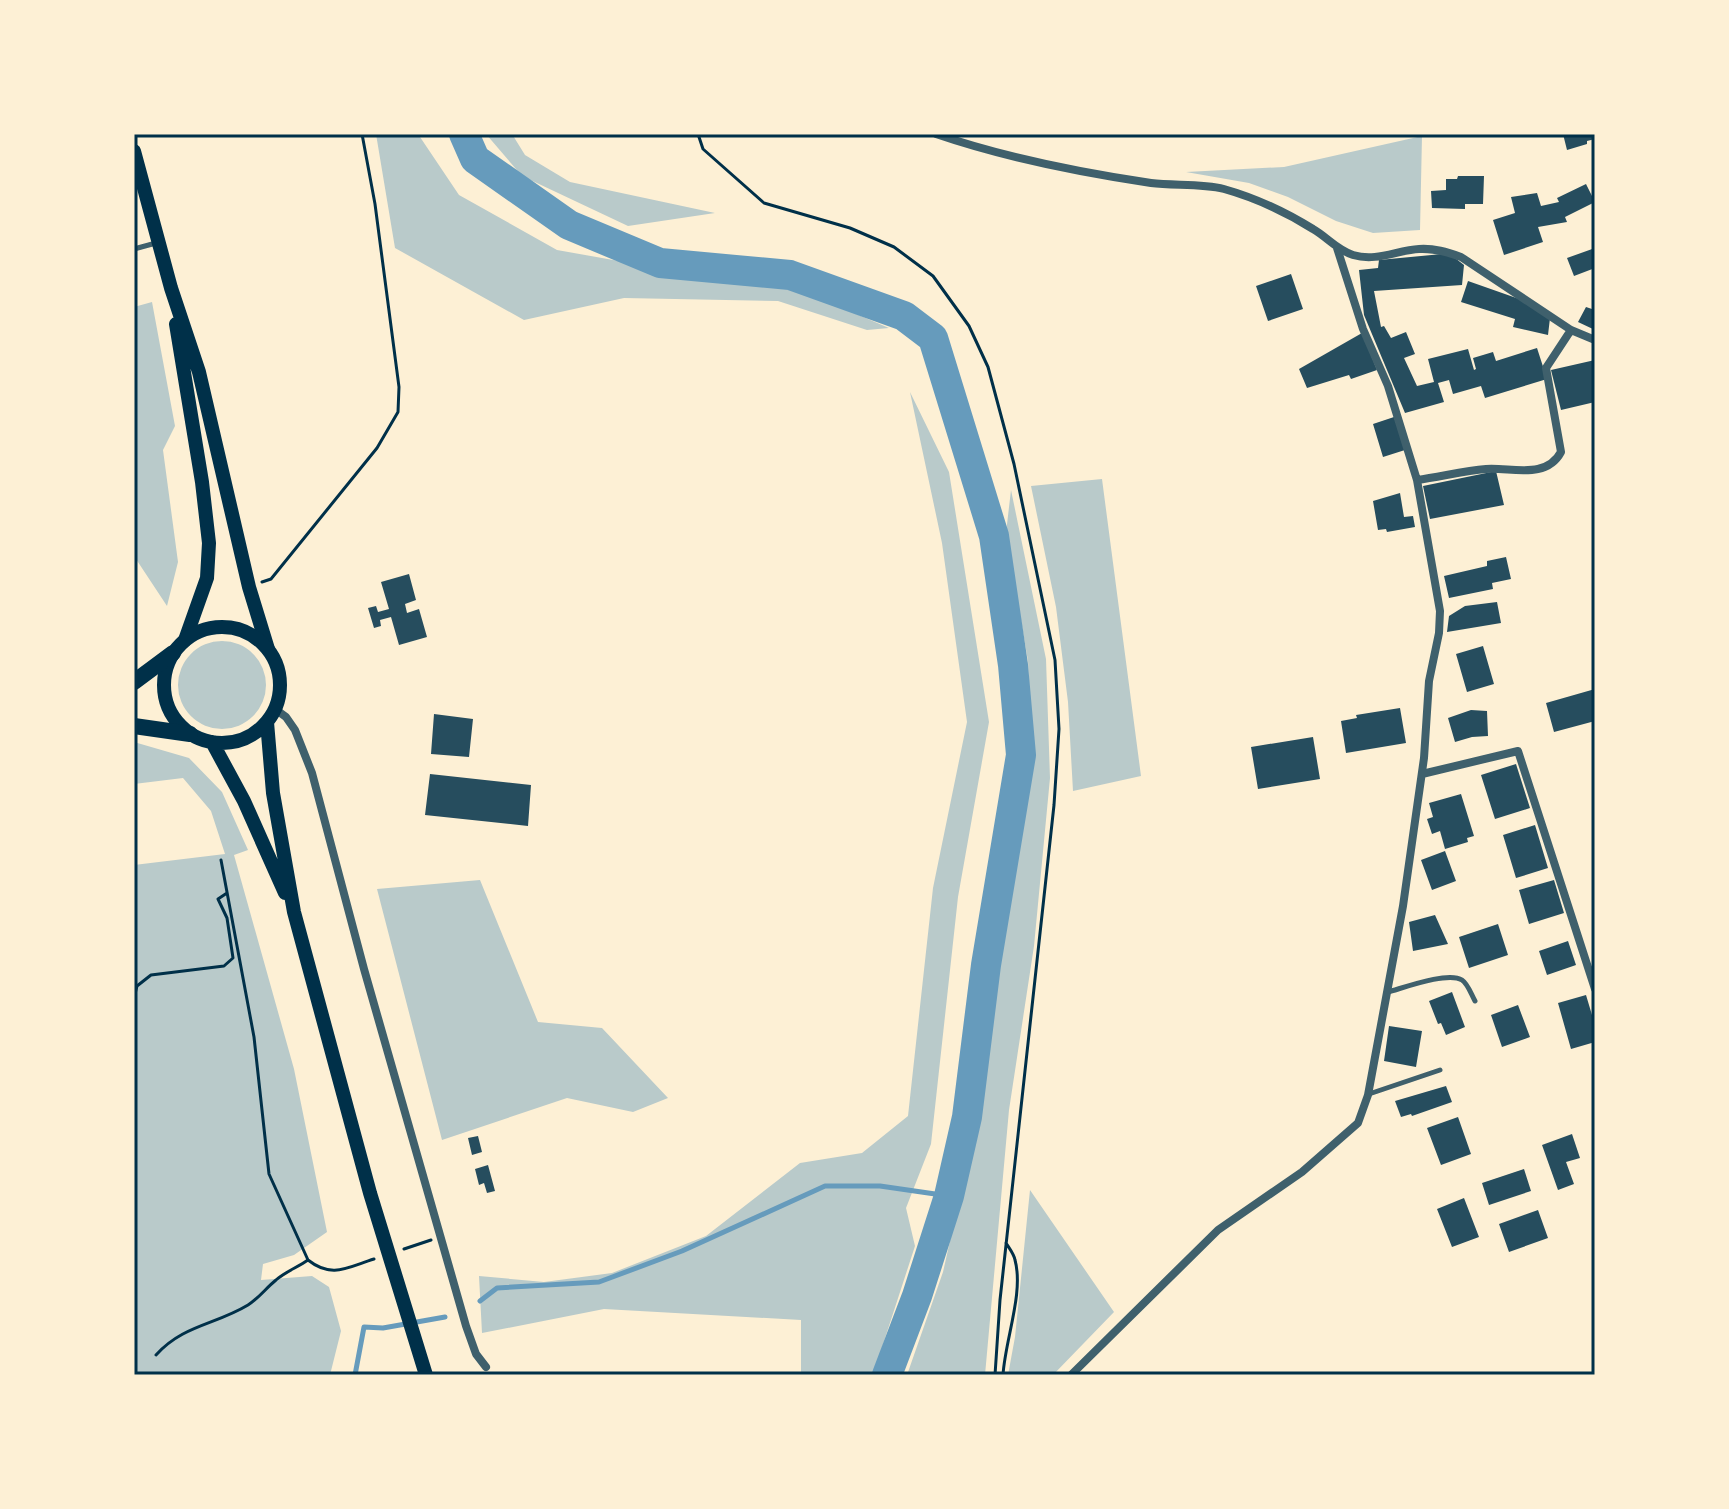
<svg xmlns="http://www.w3.org/2000/svg" width="1729" height="1509" viewBox="0 0 1729 1509" font-family="'Asap Condensed',sans-serif">
  <style>
    .green { fill: #b9caca }
    .lines { fill: none; stroke-linecap: round; stroke-linejoin: round }
    .stream { stroke: #669bbc; stroke-width: 5 }
    .river { stroke: #669bbc; stroke-width: 30 }
    .building { fill: #264d5e }
    .path { stroke: #003049; stroke-width: 3 }
    .service { stroke: #3f606c; stroke-width: 5 }
    .minor { stroke: #3f606c; stroke-width: 8 }
    .secondary { stroke: #003049; stroke-width: 14 }
    .primary { stroke: #003049; stroke-width: 14 }
    .motorway { stroke: #003049; stroke-width: 16 }
    .neatline { fill: none; stroke: #003049; stroke-width: 3 }
  </style>
  <rect width="100%" height="100%" fill="#fdf0d5"/>
  <path class="green" d="M376,134H418L459,195L557,250L647,266L786,284L889,328L867,330L778,301L624,298L524,320L395,248Z
    M486,134H512L525,155L570,182L715,213L628,226L522,176Z
    M1422,136L1420,230L1373,233L1336,221L1288,197L1249,183L1186,172L1284,167Z
    M152,302L175,426L163,450L178,562L167,606L134,556V307Z
    M910,392L949,472L989,722L958,897L931,1144L906,1208L915,1246L873,1375H801V1320L604,1309L482,1333L479,1276L544,1282L612,1273L706,1236L800,1163L862,1153L908,1116L933,888L967,722L942,543Z
    M1102,479L1141,776L1073,791L1068,702L1056,607L1031,486Z
    M1011,490L1046,659L1050,778L1034,946L1009,1110L985,1375H907L943,1272L981,1103L1002,935L1032,774L1028,661L1006,533Z
    M178 685a44 44 0 1 1 88 0a44 44 0 1 1-88 0Z
    M134,742L189,758L222,792L248,850L234,855L294,1069L327,1232L294,1255L263,1264L261,1280L312,1276L329,1287L341,1331L330,1375H134V865L225,854L211,811L183,778L134,784Z
    M480,880L538,1022L602,1028L668,1098L633,1112L567,1098L442,1140L377,889Z
    M1030,1190L1114,1312L1053,1375H1008L1015,1337Z"/>
  <g class="lines">
    <path class="stream" d="M480,1301L497,1288L599,1282L682,1251L825,1186H880L949,1196
      M355,1375L364,1327L383,1328L445,1317"/>
    <path class="river" d="M464,134L475,159L569,225L660,263L790,275L904,316L933,338L994,536L1013,665L1021,755L986,965L967,1117L949,1196L917,1296L887,1375"/>
  </g>
  <path class="building" d="M1563,134H1595V139L1587,141V144L1567,150Z
    M1458,176H1484L1483,204H1465V209L1432,208L1431,191L1446,190V179H1457Z
    M1586,184L1592,196L1595,195V202L1565,217L1567,222L1538,227L1543,242L1504,255L1493,220L1515,213L1511,197L1537,193L1541,206L1559,202L1557,198Z
    M1595,248V268L1574,276L1567,258Z
    M1442,254L1455,258L1464,265L1462,285L1374,291L1381,327L1384,326L1391,338L1406,332L1415,354L1404,358L1417,386L1434,382L1428,359L1468,349L1474,370L1476,369L1473,358L1493,352L1496,361L1537,348L1547,379L1485,398L1481,386L1453,394L1449,380L1438,383L1444,402L1405,413L1364,315L1359,270L1378,268L1379,260Z
    M1291,274L1303,309L1268,321L1256,286Z
    M1468,281L1522,300L1550,318L1548,335L1513,327L1515,319L1461,302Z
    M1586,307L1595,310V330L1578,322Z
    M1362,333L1377,370L1351,379L1349,375L1307,388L1299,369Z
    M1595,360V402L1561,410L1551,370Z
    M1394,417L1405,450L1383,457L1373,424Z
    M1496,471L1504,505L1430,519L1423,486Z
    M1400,493L1404,517L1413,516L1415,527L1387,532L1386,529L1378,530L1373,501Z
    M1506,557L1511,579L1492,583L1493,589L1449,598L1444,576L1487,566V561Z
    M409,574L416,600L405,604L407,613L419,609L427,637L399,645L391,617L380,620L381,626L374,628L368,608L376,606L378,612L389,609L381,582Z
    M1497,602L1501,623L1447,632L1449,616L1465,606Z
    M1483,646L1494,684L1467,692L1456,654Z
    M1595,689V721L1554,732L1546,703Z
    M1400,708L1406,743L1346,753L1341,721L1357,718L1356,715Z
    M1471,710L1487,711L1488,736L1472,737L1455,742L1448,718Z
    M434,714L473,719L469,757L431,754Z
    M1313,737L1320,779L1258,789L1251,747Z
    M1516,764L1530,808L1495,819L1481,775Z
    M430,774L531,785L528,826L425,815Z
    M1461,794L1474,836L1467,838L1468,842L1445,849L1440,831L1432,834L1427,819L1433,817L1429,803Z
    M1535,825L1548,868L1516,878L1503,835Z
    M1445,851L1456,881L1432,890L1421,860Z
    M1554,880L1564,913L1529,924L1519,890Z
    M1435,915L1448,944L1413,951L1409,922Z
    M1498,924L1508,955L1469,968L1459,937Z
    M1568,941L1576,965L1547,975L1539,951Z
    M1452,992L1465,1027L1446,1035L1441,1023L1438,1024L1429,1001Z
    M1586,995L1595,1025V1042L1571,1049L1558,1003Z
    M1518,1005L1530,1037L1502,1047L1491,1015Z
    M1389,1026L1422,1031L1416,1067L1384,1061Z
    M1446,1086L1452,1102L1412,1116L1411,1114L1401,1117L1395,1101Z
    M1458,1117L1471,1154L1441,1165L1427,1128Z
    M1572,1134L1580,1158L1566,1162L1574,1184L1558,1190L1542,1145Z
    M478,1136L482,1152L472,1155L468,1138Z
    M488,1165L495,1191L487,1193L484,1183L479,1185L475,1169Z
    M1524,1169L1531,1191L1489,1205L1482,1183Z
    M1464,1198L1479,1237L1452,1247L1437,1209Z
    M1538,1210L1548,1238L1509,1252L1499,1224Z"/>
  <g class="lines">
    <path class="path" d="M698,134L703,149L764,203L850,228L894,247L933,276L969,326L988,367L1014,464L1055,660L1059,729L1054,805L1000,1300L995,1375
      M262,582L271,579L377,448L398,412L399,387L375,204L362,134
      M221,860L254,1037L269,1174L308,1260C332,1279 348,1267 374,1259
      M134,998L137,986L151,975L224,966L233,958L227,918L218,899L227,893
      M404,1249L431,1240
      M156,1355C183,1325 215,1325 248,1305C259,1298 266,1288 276,1280C285,1272 298,1267 308,1260
      M1003,1375C1005,1340 1024,1293 1015,1260C1014,1254 1009,1248 1006,1243"/>
    <path class="service" d="M134,249L156,243
      M1388,992C1403,988 1448,971 1462,980C1468,984 1471,994 1475,1001
      M1369,1094L1440,1070"/>
    <path class="minor" d="M936,134C1006,158 1077,172 1151,183C1174,186 1201,183 1224,189C1256,198 1284,211 1313,229C1327,237 1337,250 1353,255C1377,262 1397,250 1419,249C1434,248 1447,252 1461,257L1571,330L1595,340
      M1417,480C1440,477 1463,471 1486,469C1511,467 1546,480 1561,452L1546,368L1571,330
      M275,709L286,717L295,730L312,773L364,969L466,1326L476,1354L486,1367
      M1422,774L1518,751L1595,989
      M1071,1375L1218,1230L1302,1172L1358,1123L1368,1095L1403,906L1424,758L1429,681L1439,633L1440,611L1417,480L1388,386L1363,329L1337,248"/>
    <path class="secondary" d="M134,151L171,288L199,372L249,587L268,649
      M176,324L202,482L209,543L207,578L185,640"/>
    <path class="primary" d="M164 685a58 58 0 1 1 116 0a58 58 0 1 1-116 0Z
      M267,722L273,793L294,912L370,1193L426,1375
      M212,742L244,801L285,893"/>
    <path class="motorway" d="M134,682L173,653
      M134,726L190,734"/>
  </g>
  <rect width="1729" height="1509" fill="none" stroke="#fdf0d5" stroke-width="272"/>
  <rect x="136" y="136" width="1457" height="1237" class="neatline"/>
</svg>
